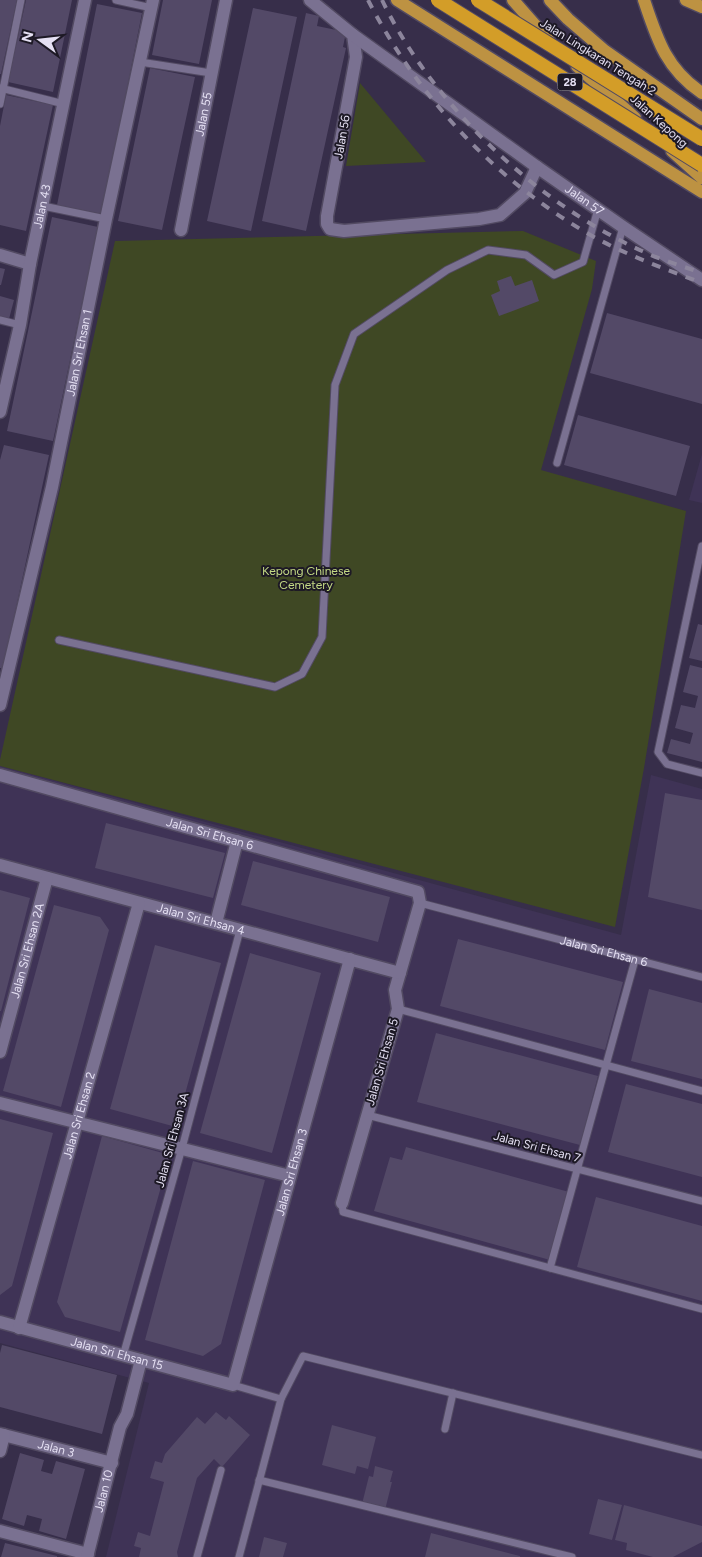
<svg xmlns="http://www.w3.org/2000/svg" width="702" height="1557" viewBox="0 0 702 1557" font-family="Figtree,sans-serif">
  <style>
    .built { fill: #3f3356 }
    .green { fill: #3f4824 }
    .building { fill: #534967 }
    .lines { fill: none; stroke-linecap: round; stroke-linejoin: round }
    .service-casing { stroke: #524a62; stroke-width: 9 }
    .minor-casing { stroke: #524a62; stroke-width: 15 }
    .primary-casing { stroke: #524a62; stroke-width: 15 }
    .service { stroke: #7a7191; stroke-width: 7 }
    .minor { stroke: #7a7191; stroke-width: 12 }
    .primary { stroke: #bd9242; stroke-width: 12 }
    .rail { stroke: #8c859c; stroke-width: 4; stroke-dasharray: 9 9; stroke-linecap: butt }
    .trunk-bridge-casing { stroke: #524a62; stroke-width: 16; stroke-linecap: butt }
    .trunk-bridge { stroke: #d39d28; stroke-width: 14 }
    .labels { text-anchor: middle; stroke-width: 4; stroke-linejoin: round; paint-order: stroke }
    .shield { fill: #1d1925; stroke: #a9a4b5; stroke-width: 1 }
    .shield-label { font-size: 11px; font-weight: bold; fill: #e5e0f3 }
    .street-label { font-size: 12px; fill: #e5e0f3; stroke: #1d1925 }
    .park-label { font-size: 12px; fill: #c4da85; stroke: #1d1925 }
  </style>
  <rect width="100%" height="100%" fill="#372e4a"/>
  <path class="built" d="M702,454V503L689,500Z
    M0,766L621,935L651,775L702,789V1557H106L149,1383L0,1343Z"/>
  <path class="green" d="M360,83L426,162L346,166Z
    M523,231L596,261L592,289L541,470L686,511L644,768L615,927L0,766V760L115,241Z"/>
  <path class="building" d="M0,0H17L1,74H0Z
    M26,0H72L53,92L8,82Z
    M163,0H212L199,64L152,55Z
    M97,4L142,13L102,214L57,205Z
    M253,8L297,17L251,231L207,221Z
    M306,13L319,16L317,26L346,32L343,47L346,48L306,231L262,221Z
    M150,68L195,77L162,230L118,221Z
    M6,95L53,105L26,231L0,225V126Z
    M52,217L98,227L53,441L7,431Z
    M0,268L5,269L1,285H0Z
    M511,276L515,286L532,280L539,301L499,316L491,295L500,291L497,281Z
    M0,296L14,300L9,319L0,317Z
    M607,313L702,339V404L590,373Z
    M578,415L690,446L676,496L564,465Z
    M4,445L49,455L3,668H0V460Z
    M698,624L702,625V661L689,658Z
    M690,665L702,668V762L667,753L671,739L690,744L693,733L675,728L681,705L695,708L698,696L683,692Z
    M665,793L702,800V910L648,897Z
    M106,823L225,853L213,898L95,868Z
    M253,861L390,897L378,942L241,905Z
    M0,890L30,898L1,1011H0Z
    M54,905L100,917L109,930L61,1107L3,1091Z
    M458,939L623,982L605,1050L440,1006Z
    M155,945L221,963L176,1127L110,1109Z
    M250,953L321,973L272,1153L200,1133Z
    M649,989L702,1003V1079L631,1061Z
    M436,1033L598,1076L580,1145L417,1102Z
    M626,1084L702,1104V1177L608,1152Z
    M0,1119L53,1133L12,1286L0,1295Z
    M102,1136L170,1155L120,1332L65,1317L57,1302Z
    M406,1147L569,1192L550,1260L374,1211L390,1157L402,1160Z
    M193,1161L265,1180L221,1344L203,1356L145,1340Z
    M596,1197L702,1226V1301L577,1267Z
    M2,1345L117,1375L102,1434L0,1407V1353Z
    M216,1412L226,1420L229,1416L250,1435L222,1467L214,1459L197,1478L177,1552L178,1557H139L141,1548L134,1546L138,1532L150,1536L164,1482L150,1478L155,1461L162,1463L165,1454L197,1417L205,1424Z
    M332,1425L376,1437L368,1469L357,1466L355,1474L322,1465Z
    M20,1453L44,1460L41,1471L52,1474L56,1461L85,1469L66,1539L39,1531L42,1519L27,1515L24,1526L2,1519Z
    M375,1466L393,1471L390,1482H392L385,1510L362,1504L369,1476L373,1477Z
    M598,1499L622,1505L612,1540L589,1534Z
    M624,1505L702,1526V1542L673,1557H653L626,1550L627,1543L615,1540Z
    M431,1533L520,1556V1557H425Z
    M264,1537L287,1543L283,1557H259Z
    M5,1543L57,1556V1557H1Z"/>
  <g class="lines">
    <g class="service-casing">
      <g id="service">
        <path d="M116,0L152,8"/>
        <path d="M140,62L211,73"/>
        <path d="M0,88L64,104"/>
        <path d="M0,104L21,0"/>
        <path d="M43,206L106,219"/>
        <path d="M0,320L20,325"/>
        <path d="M557,463L623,227"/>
        <path d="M702,546L658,752L667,764L702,773"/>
        <path d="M59,640L275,687L302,674L322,637L335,385L354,334L447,270L488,250L526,255L554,275L583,262L598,209"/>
        <path id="s1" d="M420,903L702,977"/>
        <path d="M398,1009L702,1091"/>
        <path d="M367,1115L702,1201"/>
        <path d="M342,1203L343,1212L702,1309"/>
        <path d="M550,1268L635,960"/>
        <path d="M123,1356L182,1148L240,930"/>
        <path d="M233,1385L281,1399"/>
        <path d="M445,1429L453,1393"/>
        <path d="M259,1480L572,1557"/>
        <path d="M197,1557L221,1470"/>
        <path d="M239,1557L281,1399L303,1356L702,1455"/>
      </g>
    </g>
    <g class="minor-casing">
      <g id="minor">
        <path id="s2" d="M310,0L353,35L356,57L327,216V224L330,229L344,231L479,219L500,215L525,193L537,167L623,227L702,280"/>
        <path d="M353,35L537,167"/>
        <path id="s3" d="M181,230L226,0"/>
        <path d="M0,255L30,264"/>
        <path id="s4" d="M0,412L20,325L30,264L85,0"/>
        <path id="s5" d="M0,705L52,487L106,219L153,0"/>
        <path id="s6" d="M0,775L418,892L420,903L395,990L398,1009L342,1203"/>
        <path id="s7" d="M0,865L400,973"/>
        <path d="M216,923L237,841"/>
        <path id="s8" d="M0,1052L47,878"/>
        <path d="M0,1103L290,1176"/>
        <path id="s9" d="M0,1322L233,1385L350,959"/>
        <path id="s10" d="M19,1328L139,903"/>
        <path id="s11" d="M0,1434L112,1463"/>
        <path d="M0,1451L4,1435"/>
        <path d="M0,1531L88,1554"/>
        <path id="s12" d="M87,1557L120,1427L127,1414L141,1360"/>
      </g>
    </g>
    <g class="primary-casing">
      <path id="primary" d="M397,0L702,192
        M513,0L549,41
        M550,0L568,19L605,51L702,119
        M644,0C657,39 666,69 702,93
        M686,0L702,7
        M577,66L635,118
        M672,151L702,178"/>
    </g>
    <use href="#service" class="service"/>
    <use href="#minor" class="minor"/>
    <use href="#primary" class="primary"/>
    <path class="rail" d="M368,0C418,97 493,178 587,233C623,254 663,268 702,283
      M382,0C432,104 536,203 642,251C661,260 682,266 702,273"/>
    <g class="trunk-bridge-casing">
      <path id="trunk-bridge" d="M438,0L702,165
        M478,0L702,139"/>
    </g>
    <use href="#trunk-bridge" class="trunk-bridge"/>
  </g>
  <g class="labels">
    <rect class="shield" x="557.5" y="73.5" width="25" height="17" rx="4"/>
    <g class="shield-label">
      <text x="570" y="86">28</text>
    </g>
    <g class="street-label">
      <text transform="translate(598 57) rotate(32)" y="4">Jalan Lingkaran Tengah 2</text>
      <text dy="4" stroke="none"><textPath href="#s3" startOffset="118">Jalan 55</textPath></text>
      <text transform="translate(659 121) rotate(42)" y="4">Jalan Kepong</text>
      <text transform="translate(342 137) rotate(-80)" y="4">Jalan 56</text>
      <text dy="4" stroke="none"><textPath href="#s2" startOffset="544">Jalan 57</textPath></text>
      <text dy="4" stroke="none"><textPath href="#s4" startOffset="210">Jalan 43</textPath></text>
      <text dy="4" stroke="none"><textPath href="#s5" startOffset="361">Jalan Sri Ehsan 1</textPath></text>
      <text dy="4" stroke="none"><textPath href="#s6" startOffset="218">Jalan Sri Ehsan 6</textPath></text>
      <text dy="4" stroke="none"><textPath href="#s7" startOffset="208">Jalan Sri Ehsan 4</textPath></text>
      <text dy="4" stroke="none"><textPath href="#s8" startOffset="105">Jalan Sri Ehsan 2A</textPath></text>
      <text dy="4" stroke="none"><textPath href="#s1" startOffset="190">Jalan Sri Ehsan 6</textPath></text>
      <text transform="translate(382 1062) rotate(-74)" y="4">Jalan Sri Ehsan 5</text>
      <text dy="4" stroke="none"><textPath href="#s10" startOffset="221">Jalan Sri Ehsan 2</textPath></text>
      <text transform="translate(172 1140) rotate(-75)" y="4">Jalan Sri Ehsan 3A</text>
      <text transform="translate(537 1147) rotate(15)" y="4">Jalan Sri Ehsan 7</text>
      <text dy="4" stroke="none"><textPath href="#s9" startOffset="462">Jalan Sri Ehsan 3</textPath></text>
      <text dy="4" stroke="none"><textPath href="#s9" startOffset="121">Jalan Sri Ehsan 15</textPath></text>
      <text dy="4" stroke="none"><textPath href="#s11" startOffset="58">Jalan 3</textPath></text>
      <text dy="4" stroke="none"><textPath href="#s12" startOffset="68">Jalan 10</textPath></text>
    </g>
    <g class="park-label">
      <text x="306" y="575">Kepong Chinese<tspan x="306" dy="14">Cemetery</tspan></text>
    </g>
  </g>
  <g transform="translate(40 40) rotate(285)" stroke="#1d1925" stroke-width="4" paint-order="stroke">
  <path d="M0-4L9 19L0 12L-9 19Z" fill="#e5e0f3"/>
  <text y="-8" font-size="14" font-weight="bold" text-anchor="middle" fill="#e5e0f3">N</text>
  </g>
</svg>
